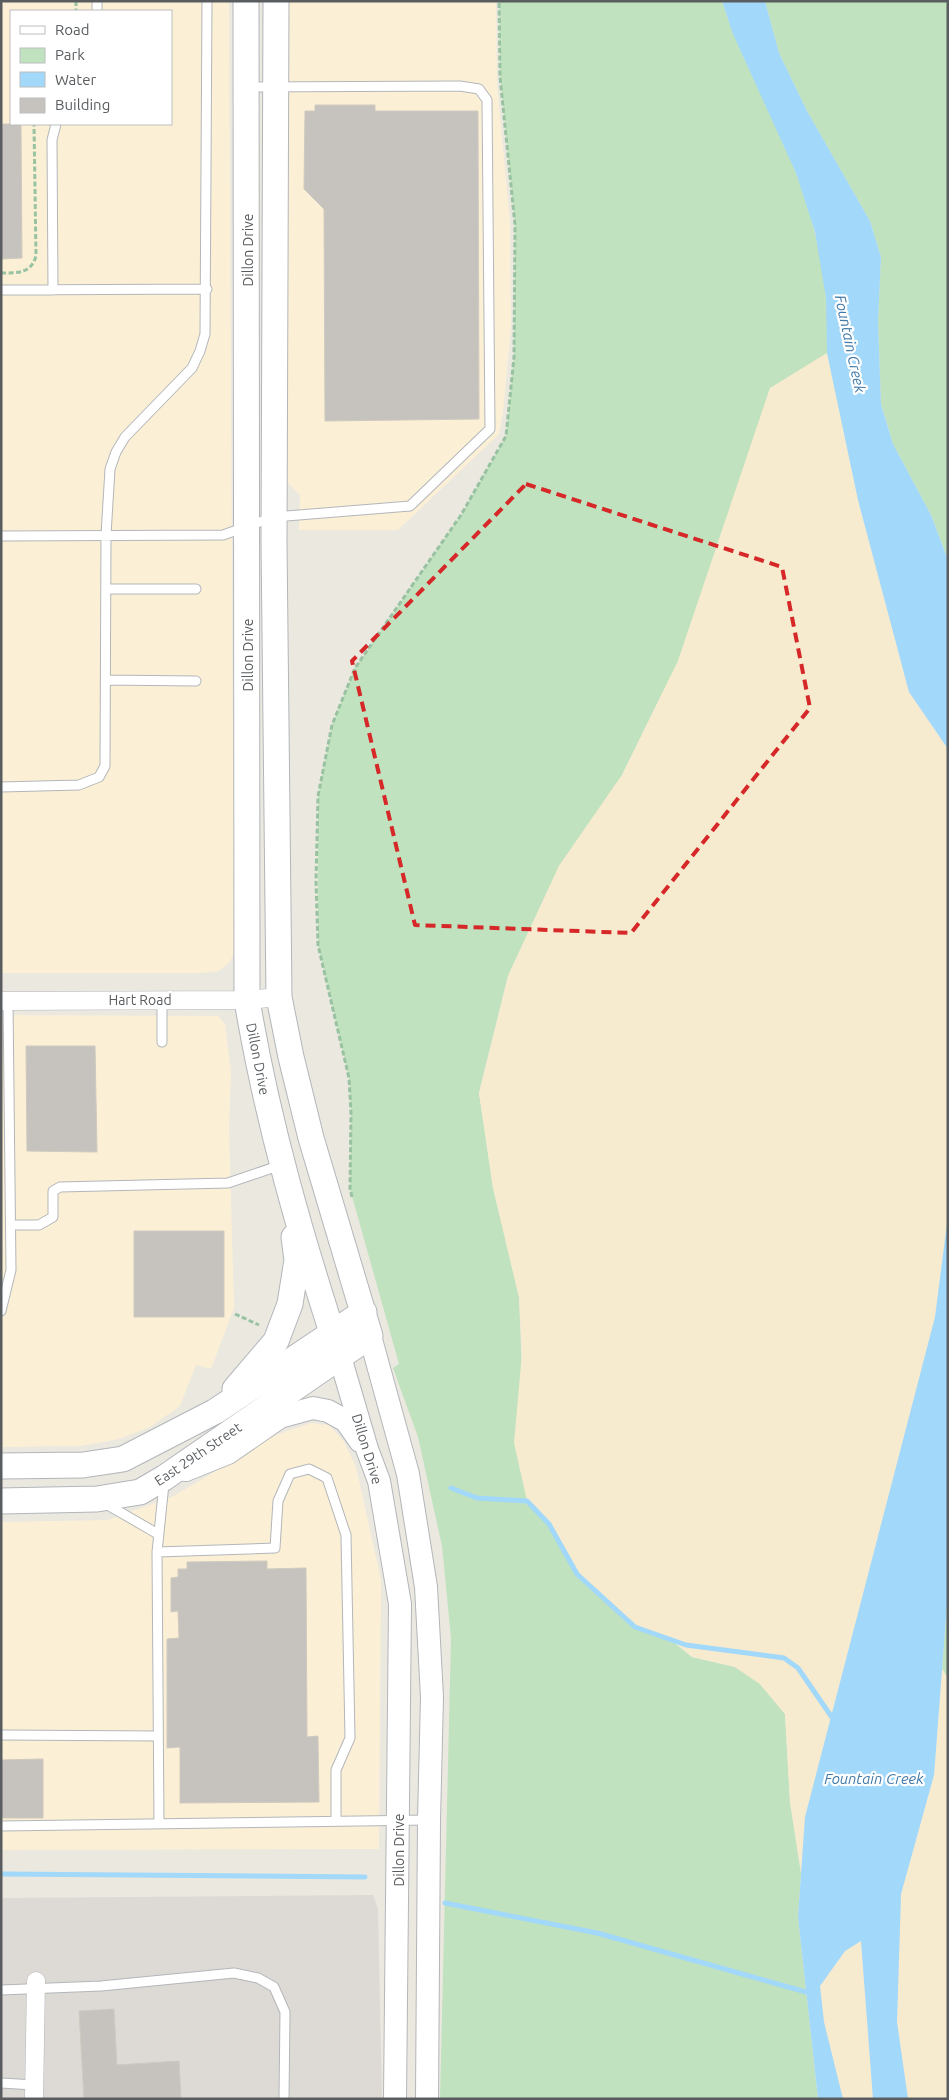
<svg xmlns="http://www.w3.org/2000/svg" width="949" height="2100" viewBox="0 0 949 2100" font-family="Ubuntu,sans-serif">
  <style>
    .commercial { fill: #fbf0d5; fill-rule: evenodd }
    .industrial { fill: #dddad5 }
    .green { fill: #c0e2be }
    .sand { fill: #f7ebcf }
    .water { fill: #a2d8f9 }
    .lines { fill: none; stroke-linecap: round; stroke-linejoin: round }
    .stream { stroke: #a2d8f9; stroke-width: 5 }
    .building { fill: #c6c3be; stroke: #cfc9bf }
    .service-casing { stroke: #b3b6ba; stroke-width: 11 }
    .minor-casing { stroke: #b3b6ba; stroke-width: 19 }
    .tertiary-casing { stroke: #b3b6ba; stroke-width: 24 }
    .secondary-casing { stroke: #b2b6ba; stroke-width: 27 }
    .path { stroke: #98c2a1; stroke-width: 3; stroke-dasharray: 5 2.5; stroke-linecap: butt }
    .service { stroke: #fff; stroke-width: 9 }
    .minor { stroke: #fff; stroke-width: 18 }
    .tertiary { stroke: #fff; stroke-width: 22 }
    .secondary { stroke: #fff; stroke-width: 25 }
    .marked { fill: none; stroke: #d62828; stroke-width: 4; stroke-dasharray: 10 6; stroke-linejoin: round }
    .labels { text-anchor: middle; stroke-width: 4.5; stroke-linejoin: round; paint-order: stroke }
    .street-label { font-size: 14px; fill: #595d60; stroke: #fff }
    .water-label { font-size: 15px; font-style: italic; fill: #427aa9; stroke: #fff }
  </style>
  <rect width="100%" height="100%" fill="#ebe8e0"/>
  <path class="commercial" d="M1,1H229L234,952L230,962L219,971L200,973H1ZM11,11H171V124H11Z
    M286,1H496L497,84L510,222L511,327L503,412L499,434L398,530H299L300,495L288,483Z
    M1,1015L218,1016L225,1024L231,1071L229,1128L234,1308L211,1369L196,1365L180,1406L150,1427L119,1439L81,1446L1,1447Z
    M311,1423L329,1425L344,1442L356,1467L381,1580L379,1849L1,1850V1522L108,1520L174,1496L276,1435Z"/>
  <path class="industrial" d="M373,1895L378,1909L382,2099H1V1898Z"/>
  <path class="green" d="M499,1H722C741,61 774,115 796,173C818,230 830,292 827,353L770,389L678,661L622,775L559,866L508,976L479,1093L493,1188L519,1297L527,1501L549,1524L577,1574L635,1627L670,1639L692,1657L735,1667L760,1684L785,1714L790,1802L801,1873L798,1917L818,2099H440L451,1638L442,1546L418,1437L393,1368L399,1364L350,1189L351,1113L349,1078L318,945V796L332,725L355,668L461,515L506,436L514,357L515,225L500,77Z
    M765,1H948V560L931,515L893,444L881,403L878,321L881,257L870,221L807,111L779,53Z
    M948,1591V1678L942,1669Z"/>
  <path class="sand" d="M827,353L858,500L909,692L948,749V1216L935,1317L805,1817L801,1873L790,1802L785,1714L760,1684L735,1667L692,1657L670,1639L635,1627L577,1574L549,1524L527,1501L514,1443L522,1353L519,1297L493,1188L479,1093L508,976L559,866L622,775L678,661L770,388Z
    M942,1669L948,1678V2099H908L897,2022L901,1894L934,1775Z
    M861,1941L873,2099H843L824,2022L820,1986L845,1951Z"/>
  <path class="water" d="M722,1H765L779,53L807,111L870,221L881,257L878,321L881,404L893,444L931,515L948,560V749L909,692L858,500L827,353L826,298L815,232L796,173L733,34Z
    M948,1216V1591L934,1775L901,1894L897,2022L908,2099H873L861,1941L845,1951L820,1986L824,2022L843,2099H818L798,1917L805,1817L935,1317Z"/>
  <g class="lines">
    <path class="stream" d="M451,1488L477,1498L527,1501L549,1524L577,1574L635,1627L686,1645L784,1658L798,1668L831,1716
      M1,1874L365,1877
      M445,1903L597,1933L806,1992"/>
  </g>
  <path class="building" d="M315,105H375V111H478L479,419L325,421L324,209L304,189L305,111H315Z
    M1,124H21L22,258L1,259Z
    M26,1046H95L97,1152L27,1151Z
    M134,1231H224V1317H134Z
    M267,1561V1569L306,1568L307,1737L318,1736L319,1802L180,1803V1747L167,1748V1639L179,1638L178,1611L171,1612V1578L178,1577V1569H187V1562Z
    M43,1759V1818H1V1760Z
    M114,2009L117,2065L179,2061L181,2099H84L79,2011Z"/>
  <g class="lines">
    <g class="service-casing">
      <path id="service" d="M97,1V11
        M1,290L207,289
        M53,290L52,140L56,124
        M1,536L223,535L274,517L410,506L490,429L487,100L479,89L460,86L247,87
        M106,589H196
        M106,680L196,681
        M1,787L79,785L99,777L105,766L106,535L110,469L116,452L125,437L192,368L200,351L205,334L207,1
        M162,1000V1042
        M11,1225H39L53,1217V1191L60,1187L228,1183L281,1165
        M1,1311L11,1270L8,1001
        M106,1504L158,1534
        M157,1552L275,1548L278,1501L290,1474L309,1469L327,1478L346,1535L350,1738L336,1770V1820
        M1,1735L158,1736
        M159,1824L157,1552L164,1484
        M1,1826L429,1820
        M1,1990L101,1986L234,1973L258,1978L274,1987L285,2012L284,2099
        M1,2083L34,2085"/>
    </g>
    <g class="minor-casing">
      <path id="minor" d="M1,1001L247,1000L279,997
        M34,2099L36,1981"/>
    </g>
    <g class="tertiary-casing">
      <path id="tertiary" d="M370,1336L408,1474L426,1587L432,1697L429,1820L427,2099
        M340,1357L367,1449L379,1481L400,1604L395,2099
        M186,1470L228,1453L280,1417L313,1408L328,1411L346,1421L360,1441"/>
    </g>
    <g class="secondary-casing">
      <path id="secondary" d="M246,1L247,1000C267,1121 302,1241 340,1357
        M235,1389L276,1341L290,1304L297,1260L294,1237
        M1,1466L83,1465L123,1459L216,1411L364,1312
        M1,1501L97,1499L140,1492L164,1478L370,1336L311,1138L291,1057L279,997L274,542L276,1"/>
    </g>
    <path class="path" d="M76,1V11
      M1,273C17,273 31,274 36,256L34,124
      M352,1197L350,1189L351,1113L349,1078L318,945L316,881L318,796L332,725L355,668L461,515L506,436L514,357L515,225L500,77L499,1
      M235,1314L259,1325"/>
    <use href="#service" class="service"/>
    <use href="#minor" class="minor"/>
    <use href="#tertiary" class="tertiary"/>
    <use href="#secondary" class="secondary"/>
  </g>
  <path class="marked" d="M526,484L782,567L810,708L631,933L415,925L352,661Z"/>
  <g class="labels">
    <g class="street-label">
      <text transform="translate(248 250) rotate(-90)" y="5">Dillon Drive</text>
      <text transform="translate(248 655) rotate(-90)" y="5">Dillon Drive</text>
      <text x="140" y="1005">Hart Road</text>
      <text transform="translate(258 1059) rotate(79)" y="5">Dillon Drive</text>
      <text transform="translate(367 1449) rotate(73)" y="5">Dillon Drive</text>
      <text transform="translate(198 1454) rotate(-34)" y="5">East 29th Street</text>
      <text transform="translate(399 1850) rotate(-90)" y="5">Dillon Drive</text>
    </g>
    <g class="water-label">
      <text transform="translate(850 344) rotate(78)" y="5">Fountain Creek</text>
      <text x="874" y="1784">Fountain Creek</text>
    </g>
  </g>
  <rect width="949" height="2100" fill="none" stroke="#595d60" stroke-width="5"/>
  <rect x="10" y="10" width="162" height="115" fill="#ffffff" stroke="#bdbebf"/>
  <rect x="20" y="26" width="25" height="8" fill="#ffffff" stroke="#bdbebf"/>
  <text x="55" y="35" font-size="15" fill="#595d60">Road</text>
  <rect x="20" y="48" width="25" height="15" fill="#c0e2be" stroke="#bdbebf"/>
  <text x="55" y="60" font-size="15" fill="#595d60">Park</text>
  <rect x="20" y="72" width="25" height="15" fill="#a2d8f9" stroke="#bdbebf"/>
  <text x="55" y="85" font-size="15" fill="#595d60">Water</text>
  <rect x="20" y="98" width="25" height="15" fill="#c6c3be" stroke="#bdbebf"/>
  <text x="55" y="110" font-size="15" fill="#595d60">Building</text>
</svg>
